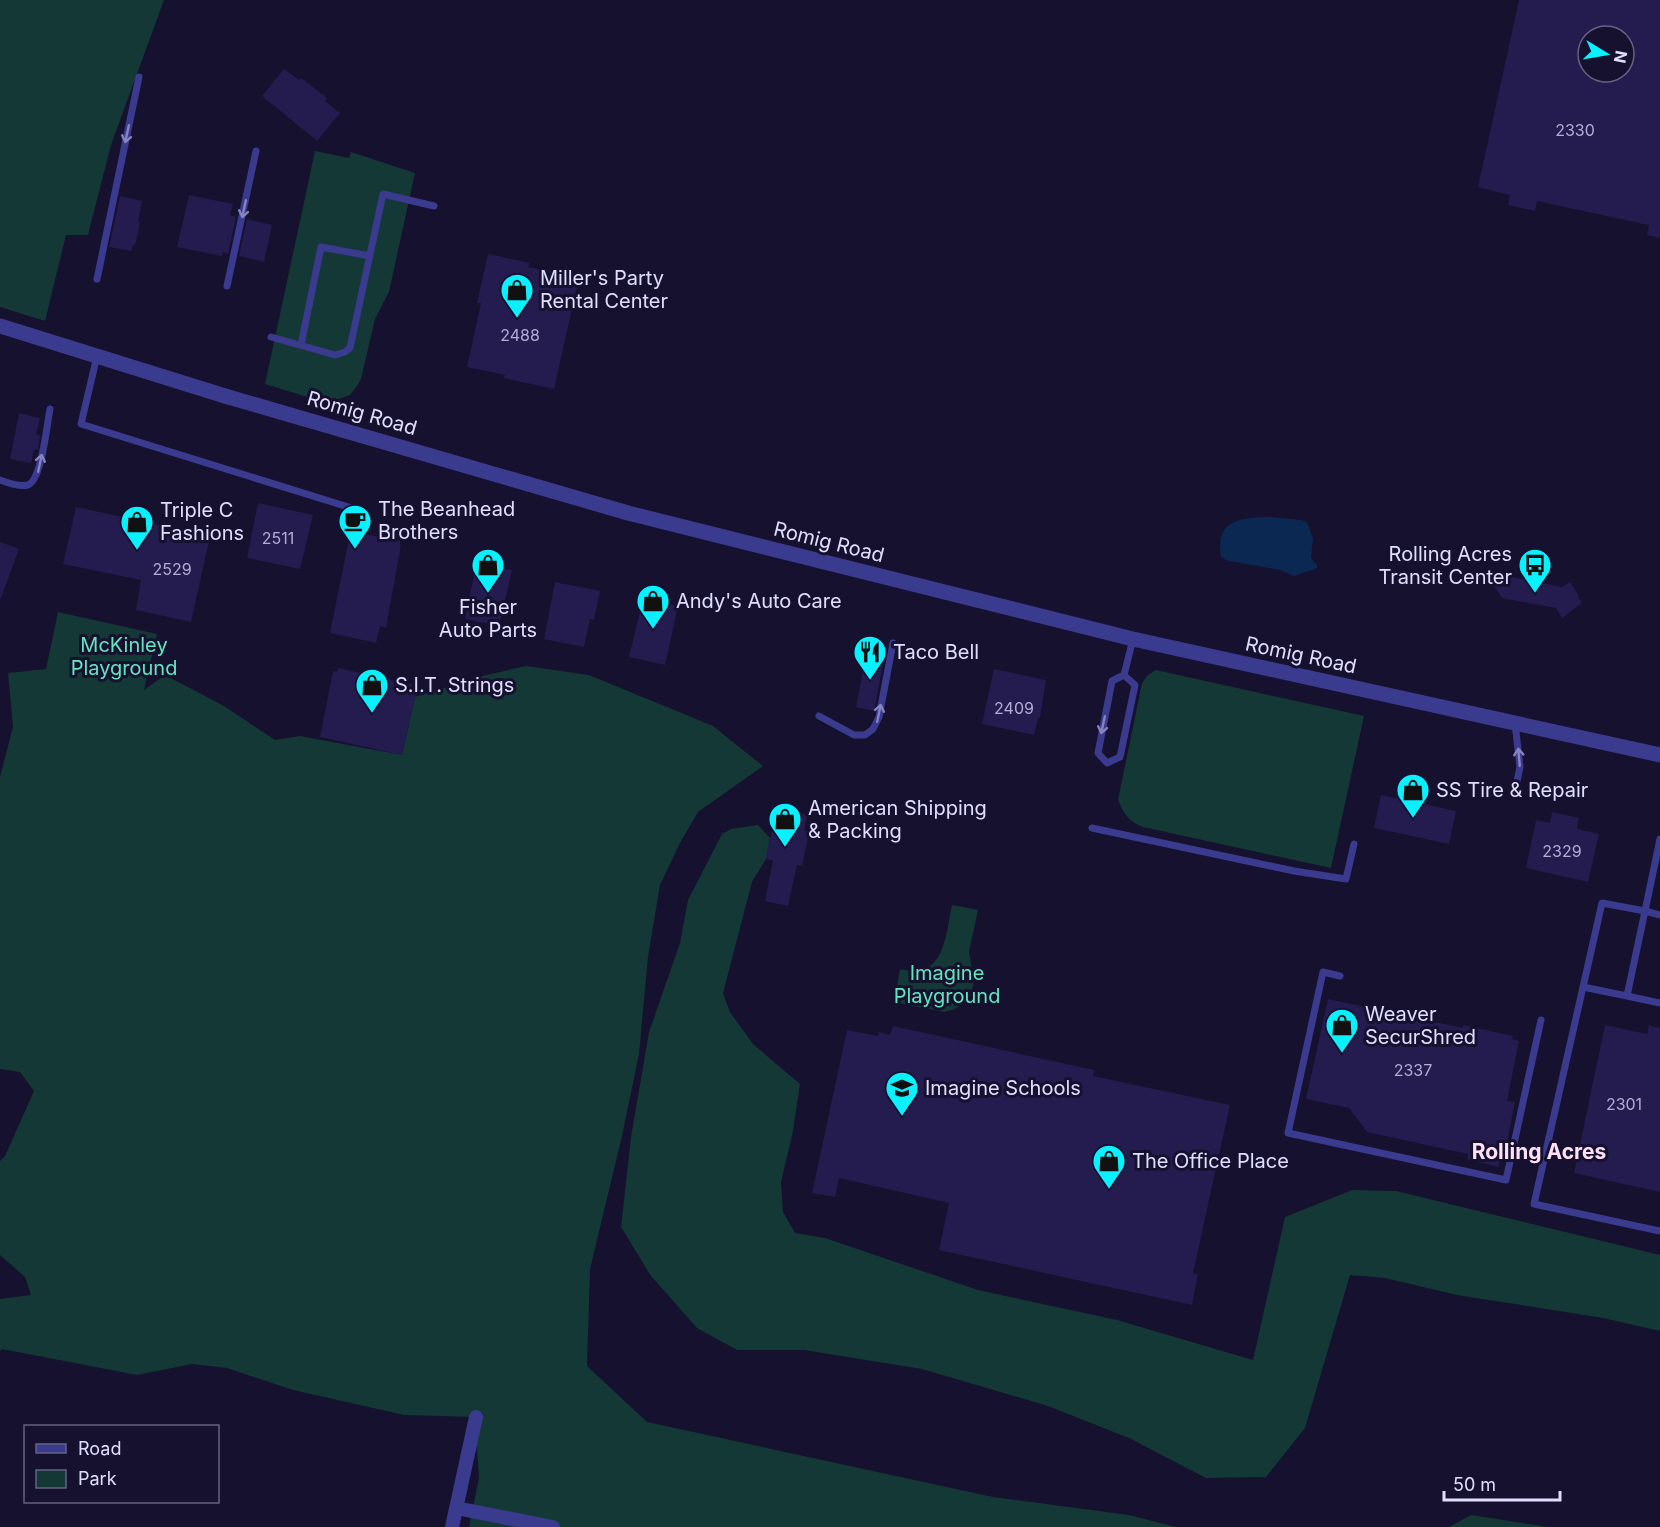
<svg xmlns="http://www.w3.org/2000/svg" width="1660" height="1527" viewBox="0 0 1660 1527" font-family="Inter,sans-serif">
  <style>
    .green { fill: #133835 }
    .water { fill: #0b2852 }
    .building { fill: #241c4f; fill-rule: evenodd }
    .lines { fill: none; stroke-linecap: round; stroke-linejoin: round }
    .service { stroke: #3a3a8e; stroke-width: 7 }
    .minor { stroke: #3a3a8e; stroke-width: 14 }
    .tertiary { stroke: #3a3a8e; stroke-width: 15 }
    .oneway { stroke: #8583c1 }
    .labels { text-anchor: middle; stroke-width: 6; stroke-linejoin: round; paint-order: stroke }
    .number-label { font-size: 16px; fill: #b1add3 }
    .poi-label { font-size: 20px; fill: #e0ddff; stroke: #15112e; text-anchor: start }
    .street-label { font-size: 20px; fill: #e0ddff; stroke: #15112e }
    .park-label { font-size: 20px; fill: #63e6c0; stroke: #15112e }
    .neighbourhood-label { font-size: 21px; font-weight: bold; fill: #ffdff5; stroke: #15112e }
  </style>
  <rect width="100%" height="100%" fill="#15112e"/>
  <path class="green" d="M0,0H164L111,145L88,235H66L45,321L0,307Z
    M315,151L349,158L351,152L415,173L389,292L375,319L361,379L357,386L350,395L327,403L265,384Z
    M58,612L157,634L144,690L165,675L224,706L275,740L300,736L402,755L415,697L482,676L526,666L589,675L713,726L763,766L698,812L681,841L660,885L648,957L639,1054L622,1136L590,1269L587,1366L647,1422L993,1497L1129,1515L1176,1527H469L479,1478L475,1417L404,1415L293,1390L227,1368L192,1364L137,1375L2,1349L0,1351V1299L31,1295L25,1277L0,1255V1161L5,1156L34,1091L20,1072L0,1069V777L13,727L8,673L46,669Z
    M1156,670L1364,716L1331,868L1143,827C1129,822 1124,814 1118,800L1142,683L1148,675Z
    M758,825L770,838L766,859L752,882L723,993L730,1012L753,1044L800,1084L793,1131L781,1182L783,1212L795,1233L825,1238L978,1290L1117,1320L1253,1360L1285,1217L1352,1190L1396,1191L1660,1255V1331L1603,1318L1457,1295L1385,1278L1350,1275L1305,1428L1266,1477L1206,1478L1129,1438L1048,1406L922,1369L804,1350H737L697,1328L651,1276L621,1227L631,1137L649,1032L680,943L688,900L722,834L731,829Z
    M952,905L978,910L969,952L974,981L971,994L968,1000L955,1009L944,1012L894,1002L900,969C945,980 945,937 952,905Z
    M1471,1515L1549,1527H1449Z"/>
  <path class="water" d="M1271,517L1300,520L1307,522L1313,539L1311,558L1317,565V568L1294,576L1280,570L1229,561L1221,557C1215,518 1241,518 1271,517Z"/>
  <path class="building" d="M1519,0H1660V238L1647,235L1649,225L1537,201L1535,211L1508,205L1510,195L1478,187ZM1588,36H1624V72H1588Z
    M284,69L299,80L301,78L327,98L325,101L340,113L317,141L262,96Z
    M189,195L233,204L230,215L236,217L228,254L223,252L222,256L177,247Z
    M120,196L142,201L138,222H140L135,246L133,245L131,251L109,247Z
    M247,219L272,225L264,262L239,256Z
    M488,254L530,263L528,267L579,278L554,389L504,378L505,375L467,367L481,303H477Z
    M19,413L40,418L36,435H40L38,449L34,450L31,463L10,459Z
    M258,503L313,515L300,569L247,558Z
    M76,507L210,536L191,622L136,610L141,580L63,564Z
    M355,532L400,541V545H401L386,628L380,626L376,643L330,633L350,534L354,535Z
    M0,542L19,549L1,598H0Z
    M477,561L504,566L503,569L512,570L499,626L465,619Z
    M1507,576L1562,587L1570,582L1579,596L1578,597L1582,603L1562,618L1556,608L1502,598L1493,584Z
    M555,582L600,591L594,620L590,619L584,647L544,639Z
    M643,599L678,606L665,665L629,657Z
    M866,655L884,659L874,711L856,707Z
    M338,668L415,685L414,688L417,689L402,755L320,737L333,671L337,672Z
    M994,669L1046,680L1040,718H1038L1034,735L982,724Z
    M1381,795L1456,811L1449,844L1374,828Z
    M784,810L807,815L804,830L809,832L802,866L797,865L788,906L765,901L773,860L766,859L773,825L781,826Z
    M1552,812L1579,818L1577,829L1599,834L1588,882L1526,868L1536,820L1550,823Z
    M1328,999L1463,1028V1025L1513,1036L1512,1039L1519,1041L1507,1101L1515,1102L1503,1162L1500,1161L1498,1167L1468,1159V1154L1367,1132L1349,1108L1306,1099Z
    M1605,1025L1647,1034L1649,1025L1660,1028V1192L1574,1173Z
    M893,1026L1094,1070L1093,1076L1230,1105L1193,1273L1198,1274L1192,1305L939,1250L949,1203L839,1178L835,1197L812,1193L847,1030L878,1036L879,1032L890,1035Z"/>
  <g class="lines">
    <path class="service" d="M97,279L139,77
      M227,286L256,151
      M271,337L335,355L345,352L350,348L383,194L434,206
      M301,345L321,247L370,256
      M97,356L81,424L358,510
      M0,480C8,483 19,487 28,485C42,480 47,423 50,409
      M1124,675L1135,685L1120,757L1107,763L1098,753L1112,681L1124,675L1133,639
      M819,716L854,735H865L873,729L879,717L893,643
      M1515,723L1520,767L1515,791
      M1092,828L1294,871L1346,879L1354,844
      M1660,915L1645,911L1627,996L1660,1003
      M1340,976L1323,972L1288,1133L1506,1180L1541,1020
      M1583,987L1534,1204L1660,1231
      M1627,996L1583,987L1602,903L1645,911L1660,839"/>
    <path class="minor" d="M456,1508L553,1527
      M452,1527L476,1417"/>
    <path class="tertiary" d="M0,326L225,396L628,513L1133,639L1660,755"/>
  </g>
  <defs><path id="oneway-shaft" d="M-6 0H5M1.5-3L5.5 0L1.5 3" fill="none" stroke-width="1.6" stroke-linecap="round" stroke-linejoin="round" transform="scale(1.5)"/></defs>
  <g class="oneway">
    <use href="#oneway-shaft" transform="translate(127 134) rotate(102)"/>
    <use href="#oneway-shaft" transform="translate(244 209) rotate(102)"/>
    <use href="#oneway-shaft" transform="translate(40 463) rotate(-78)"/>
    <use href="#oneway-shaft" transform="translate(879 713) rotate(-78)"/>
    <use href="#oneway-shaft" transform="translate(1103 725) rotate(102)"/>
    <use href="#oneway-shaft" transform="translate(1519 757) rotate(-95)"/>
  </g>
  <defs>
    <g id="shop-pin" transform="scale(1.725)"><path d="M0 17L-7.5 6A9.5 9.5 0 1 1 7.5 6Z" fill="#09f0ff" stroke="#15112e"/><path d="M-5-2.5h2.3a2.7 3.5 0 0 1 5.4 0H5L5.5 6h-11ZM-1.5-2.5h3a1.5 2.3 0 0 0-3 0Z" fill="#111"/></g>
    <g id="cafe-pin" transform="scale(1.725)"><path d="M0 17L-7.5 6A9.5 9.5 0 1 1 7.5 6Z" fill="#09f0ff" stroke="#15112e"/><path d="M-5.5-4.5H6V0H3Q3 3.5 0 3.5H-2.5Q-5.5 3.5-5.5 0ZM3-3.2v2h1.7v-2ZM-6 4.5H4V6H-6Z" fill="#111"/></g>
    <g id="bus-pin" transform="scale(1.725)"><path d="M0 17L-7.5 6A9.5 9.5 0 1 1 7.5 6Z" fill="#09f0ff" stroke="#15112e"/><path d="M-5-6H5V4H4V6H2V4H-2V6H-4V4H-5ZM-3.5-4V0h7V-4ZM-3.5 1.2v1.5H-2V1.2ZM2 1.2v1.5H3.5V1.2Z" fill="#111"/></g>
    <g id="restaurant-pin" transform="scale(1.725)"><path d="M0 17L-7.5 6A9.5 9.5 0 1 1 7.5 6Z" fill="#09f0ff" stroke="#15112e"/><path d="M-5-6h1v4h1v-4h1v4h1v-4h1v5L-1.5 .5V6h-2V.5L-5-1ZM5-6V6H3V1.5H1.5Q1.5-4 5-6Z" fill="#111"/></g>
    <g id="school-pin" transform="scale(1.725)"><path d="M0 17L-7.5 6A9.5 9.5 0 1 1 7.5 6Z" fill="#09f0ff" stroke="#15112e"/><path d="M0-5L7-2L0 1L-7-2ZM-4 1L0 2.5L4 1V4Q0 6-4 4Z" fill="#111"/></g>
  </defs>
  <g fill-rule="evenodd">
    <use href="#shop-pin" x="517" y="290"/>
    <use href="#cafe-pin" x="355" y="521"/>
    <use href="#shop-pin" x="137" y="522"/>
    <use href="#shop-pin" x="488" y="565"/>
    <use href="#bus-pin" x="1535" y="565"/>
    <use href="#shop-pin" x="653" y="601"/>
    <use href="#restaurant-pin" x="870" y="652"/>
    <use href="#shop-pin" x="372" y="685"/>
    <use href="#shop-pin" x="1413" y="790"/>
    <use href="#shop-pin" x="785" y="819"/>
    <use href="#shop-pin" x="1342" y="1025"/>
    <use href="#school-pin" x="902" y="1088"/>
    <use href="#shop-pin" x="1109" y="1161"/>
  </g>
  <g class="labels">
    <g class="number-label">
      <text x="1575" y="136">2330</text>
      <text x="520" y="341">2488</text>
      <text x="278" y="544">2511</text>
      <text x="172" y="575">2529</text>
      <text x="1014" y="714">2409</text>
      <text x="1562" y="857">2329</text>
      <text x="1413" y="1076">2337</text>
      <text x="1624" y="1110">2301</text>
    </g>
    <g class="poi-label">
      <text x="540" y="285">Miller's Party<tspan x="540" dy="23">Rental Center</tspan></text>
      <text x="378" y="516">The Beanhead<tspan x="378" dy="23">Brothers</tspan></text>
      <text x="160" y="517">Triple C<tspan x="160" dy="23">Fashions</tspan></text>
      <text x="1512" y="561" text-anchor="end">Rolling Acres<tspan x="1512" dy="23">Transit Center</tspan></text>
      <text x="676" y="608">Andy's Auto Care</text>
      <text x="488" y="614" text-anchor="middle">Fisher<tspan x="488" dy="23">Auto Parts</tspan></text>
      <text x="893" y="659">Taco Bell</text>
      <text x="395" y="692">S.I.T. Strings</text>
      <text x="1436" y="797">SS Tire &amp; Repair</text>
      <text x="808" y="815">American Shipping<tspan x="808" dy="23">&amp; Packing</tspan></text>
      <text x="1365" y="1021">Weaver<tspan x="1365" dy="23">SecurShred</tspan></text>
      <text x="925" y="1095">Imagine Schools</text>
      <text x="1132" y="1168">The Office Place</text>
    </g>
    <g class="street-label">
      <text transform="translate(362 413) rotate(16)" y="7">Romig Road</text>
      <text transform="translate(829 542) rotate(14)" y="7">Romig Road</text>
      <text transform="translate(1301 655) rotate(12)" y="7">Romig Road</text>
    </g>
    <g class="park-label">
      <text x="124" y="652">McKinley<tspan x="124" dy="23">Playground</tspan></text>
      <text x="947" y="980">Imagine<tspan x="947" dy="23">Playground</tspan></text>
    </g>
    <g class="neighbourhood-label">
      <text x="1539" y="1159">Rolling Acres</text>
    </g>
  </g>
  <rect x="24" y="1425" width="195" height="78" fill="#15112e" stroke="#666382" stroke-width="1.5"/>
  <rect x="36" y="1444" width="30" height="9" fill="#3a3a8e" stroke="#666382" stroke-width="1.5"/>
  <text x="78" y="1455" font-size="18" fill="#e0ddff">Road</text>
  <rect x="36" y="1470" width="30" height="18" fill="#133835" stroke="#666382" stroke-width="1.5"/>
  <text x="78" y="1485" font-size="18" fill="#e0ddff">Park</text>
  <g transform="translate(1606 54) rotate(101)"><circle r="28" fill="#15112e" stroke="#666382" stroke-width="1.5"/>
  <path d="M0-4.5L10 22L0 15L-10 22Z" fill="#09f0ff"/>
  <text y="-9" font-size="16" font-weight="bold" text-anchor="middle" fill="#e0ddff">N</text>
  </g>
  <path d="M1444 1491v9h116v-9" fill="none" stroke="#e0ddff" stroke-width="3"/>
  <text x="1453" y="1491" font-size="18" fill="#e0ddff" stroke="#15112e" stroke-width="4.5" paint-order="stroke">50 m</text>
</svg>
